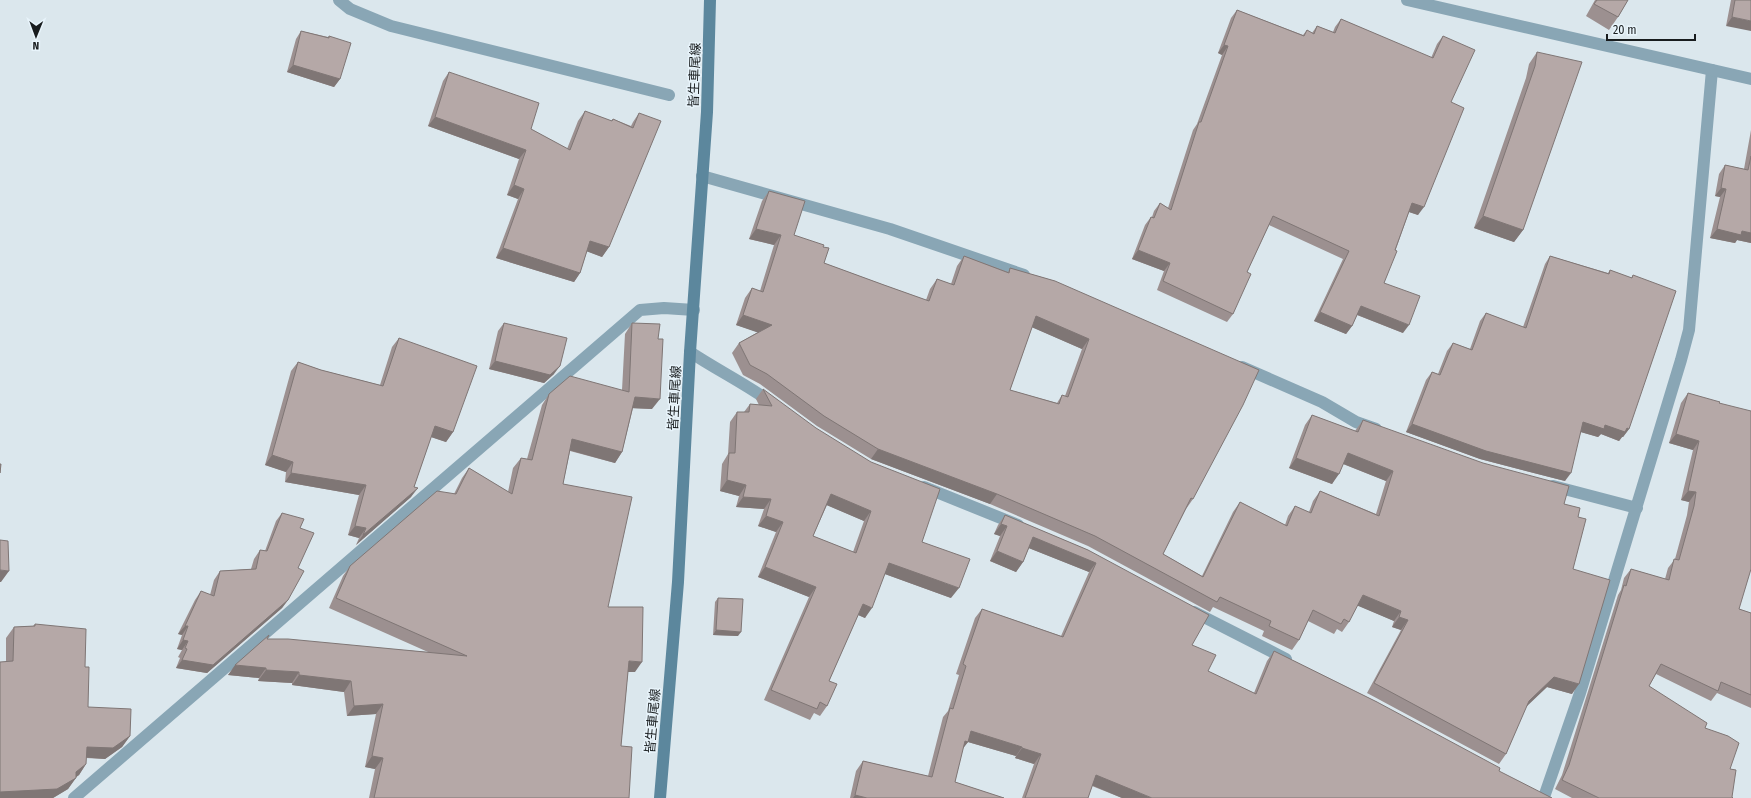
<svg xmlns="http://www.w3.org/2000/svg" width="1751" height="798" viewBox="0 0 1751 798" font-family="'Fira Sans Condensed','Noto Sans JP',sans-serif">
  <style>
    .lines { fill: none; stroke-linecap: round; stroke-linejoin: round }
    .minor { stroke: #89a6b5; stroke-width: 12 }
    .tertiary { stroke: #89a6b5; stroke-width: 12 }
    .secondary { stroke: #5c879d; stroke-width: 12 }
    .wall { fill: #9c9090; fill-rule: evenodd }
    .shaded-wall { fill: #7f7675 }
    .building { fill: #b5a8a7; stroke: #7f7675; fill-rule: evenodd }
    .labels { text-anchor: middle; stroke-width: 3; stroke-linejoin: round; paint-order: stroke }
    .street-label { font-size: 13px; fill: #181c1e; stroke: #e8f4fb }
  </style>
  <rect width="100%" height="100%" fill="#dbe7ed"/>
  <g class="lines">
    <path class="minor" d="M339,0L350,9L391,26L669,95
      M702,176L890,229L1024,275
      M690,352C717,370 746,384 772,403
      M1242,367L1322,402L1356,422L1376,429
      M1553,486L1637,508
      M924,487L1018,525
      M1194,612L1286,659
      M1544,797L1580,693L1681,360L1689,330L1712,70
      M74,798L640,310L664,308L694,310"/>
    <path class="tertiary" d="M1407,0L1751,79"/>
    <path class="secondary" d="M660,798L678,582L690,352L707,112L710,0"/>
  </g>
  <path class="wall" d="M1595,0H1628L1618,17L1609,30L1586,16Z
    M1731,0H1751L1726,26Z
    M1237,10L1303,35L1307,30L1312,33L1317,26L1333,32L1335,27L1341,19L1431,58L1437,44L1443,36L1451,102L1418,215L1409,212L1384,283L1403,333L1357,315L1352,326L1346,334L1314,321L1343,259L1269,225L1247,272L1233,314L1227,322L1157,290L1164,271L1132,259L1145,225L1151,217H1152L1154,211L1160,203L1168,208L1193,130L1197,124L1222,55L1218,53L1231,18Z
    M301,31L328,37L329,36L340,79L334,87L287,72L296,39Z
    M1537,52L1523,230L1514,242L1474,228L1526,78L1529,64Z
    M449,72L531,129L567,149L578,121L585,111L611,121L613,119L631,126L633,122L639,113L609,247L602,257L587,251L580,273L574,282L496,258L518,199L507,195L519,159L428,126L443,81Z
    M1751,130V243L1737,240L1735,243L1710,238L1720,197L1715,196L1719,174L1725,165L1744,169Z
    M769,191L794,235L823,247L824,263L884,285L926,300L930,289L937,279L951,284L957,266L964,256L1008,272L1010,268L1055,281L1193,499L1186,509L1163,554L1202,576L1233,512L1240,502L1285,525L1288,516L1295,506L1309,512L1313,501L1320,491L1376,514L1386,481L1343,464L1332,484L1289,468L1305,425L1312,415L1355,431L1363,420L1564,504L1578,517L1573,569L1572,694L1547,687L1526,706L1506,754L1499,764L1367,693L1401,630L1392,627L1394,621L1357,605L1349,622L1342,632L1337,629L1334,634L1308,621L1299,640L1292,650L1262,636L1264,631L1213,607L1210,612L1088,546L990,504L871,459L817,426L760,384L743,375L732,353L739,343L758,332L736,325L745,298L752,288L760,291L774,245L749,239L762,201ZM1032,327L1082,349L1065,396L1062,395L1057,403L1010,390Z
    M1550,256L1608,273L1610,270L1631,278L1633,275L1629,429L1623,437H1622L1619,441L1601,434L1598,437L1581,432L1565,481L1480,459L1406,432L1426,380L1432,372L1438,374L1447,351L1453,343L1470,349L1480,321L1486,313L1523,327L1545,264Z
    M504,323L554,374L544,383L489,369L498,331Z
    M632,323L652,409L633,408L622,452L615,463L570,451L563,484L608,607L635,672H628L621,746L629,798H369L375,769L365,767L376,714L347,716L344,692L292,685V683L258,681L259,678L228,675L267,639L428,652L329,608L343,576L350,566L454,494L462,478L469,468L508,492L513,468L521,458L527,459L542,405L549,394L622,390L625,334Z
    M399,338L453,432L446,442L431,437L414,487L411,497L356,545L359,538L348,535L359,495L285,482L286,472L265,465L291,371L298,362L321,370L380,385L392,347Z
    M763,389L922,542L951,598L885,574L865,618L858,615L829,681L827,706L820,716L814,713L810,720L764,700L809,597L758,577L776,532L758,526L764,509L736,507L739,496L720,491L722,464L728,454L730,422L737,412H744L750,404L759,405L756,399ZM827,505L864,521L853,552L813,536Z
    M1688,393L1719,403L1739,609L1751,613V708L1717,693L1711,701L1656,674L1649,686L1705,728L1730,769L1732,797L1733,798H1572L1555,789L1562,775L1618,595L1621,590L1624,578L1631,569L1665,579L1668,568L1675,559L1687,515L1689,502L1681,500L1693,450L1669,443L1681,403Z
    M282,513L300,528L298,568L288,600L282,608L207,673L176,668L180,658L178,657L182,650L177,649L182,635L178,634L195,600L201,591L210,595L214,580L220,571L251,569L254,559L260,550L265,551L276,521Z
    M1005,515L1088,550L1192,645L1208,671L1254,693L1267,661L1274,651L1377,702L1122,798L1092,786L1088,798H1022L1034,764L1015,758L1016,756L968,742L963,748L955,782L1004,798H850L856,771L863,761L928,776L943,717L948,711L959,675L956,674L975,618L982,609L1061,636L1089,572L1029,548L1023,562L1016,572L990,561L1000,536L994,534L998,525Z
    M718,598L738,636L713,635L715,602Z
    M35,624L85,667L88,707L130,736L122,747L105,759L86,758V764L79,775L76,777L68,789L53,798H0L6,661V638L14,627L33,626Z"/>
  <path class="shaded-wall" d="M1732,17L1751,21V31L1726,26Z
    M1224,45L1228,46L1222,55L1218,53Z
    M293,65L340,79L334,87L287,72Z
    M435,117L526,150L519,159L428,126Z
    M514,185L524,189L518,199L507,195Z
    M1721,188L1726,189L1720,197L1715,196Z
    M1412,203L1424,207L1418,215L1406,211Z
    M1483,216L1523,230L1514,242L1474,228Z
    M756,229L781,235L774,245L749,239Z
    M1717,229L1742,231L1751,233V243L1737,240L1735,243L1710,238Z
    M590,241L609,247L602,257L583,250Z
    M503,248L580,273L574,282L496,258Z
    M1138,250L1170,263L1164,271L1132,259Z
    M1361,306L1409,325L1403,333L1355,314Z
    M1320,312L1352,326L1346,334L1314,321Z
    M743,315L772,325L765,335L736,325Z
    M1036,316L1089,339L1082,349L1029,326Z
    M495,361L560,366L554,374L544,383L489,369Z
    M635,397L660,399L652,409L628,408Z
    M1583,422L1627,428L1629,429L1623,437H1622L1619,441L1601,434L1598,437L1577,431Z
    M1412,424L1571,473L1565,481L1480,459L1406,432Z
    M435,426L453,432L446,442L428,436Z
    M1676,434L1699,441L1693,450L1669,443Z
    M572,439L622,452L615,463L565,449Z
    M878,449L997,494L990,504L871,459Z
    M1348,453L1393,471L1386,481L1341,463Z
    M272,455L293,462L286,472L265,465Z
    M1296,458L1339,474L1332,484L1289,468Z
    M291,473L366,485L359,495L285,482Z
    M727,480L746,485L739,496L720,491Z
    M418,488L411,497L356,545L363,535Z
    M1688,491L1696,492L1689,502L1681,500Z
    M831,494L871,511L864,521L824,504Z
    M743,497L771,499L764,509L736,507Z
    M766,516L783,522L776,532L758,526Z
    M1001,524L1007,526L1000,536L994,534Z
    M355,526L366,528L359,538L348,535Z
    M1033,537L1096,563L1089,572L1026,547Z
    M997,551L1023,562L1016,572L990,561Z
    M889,563L959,588L951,598L882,573Z
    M765,567L816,587L809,597L758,577Z
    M0,570L9,571L1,582H0Z
    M1363,595L1401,611L1394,621L1356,605Z
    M288,600L282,608L207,673L176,668L182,660Z
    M863,604L872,608L865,618L856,614Z
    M1399,617L1408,620L1401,630L1392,627Z
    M185,626H188L182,635L178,634Z
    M716,630L741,632L738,636L713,635Z
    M183,640L188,641L182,650L177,649Z
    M629,661L642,662L635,672H622Z
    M235,665L266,668L259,678L228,675Z
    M266,670L299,672L292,683L258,681Z
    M299,675L351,681L344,692L292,685Z
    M1554,677L1579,684L1572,694L1547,687L1522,711L1529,701Z
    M383,704L376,714L347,716L354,706Z
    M971,731L1022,747L1016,756L968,742L961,751H958Z
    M130,736L122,747L105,759L79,757L87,747Z
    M1022,748L1041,754L1034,764L1015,758Z
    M372,756L383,758L375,769L365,767Z
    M86,764L79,775L72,780L76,778L68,789L53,798H0V792L76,772Z
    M1096,775L1152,798H1122L1089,784Z
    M855,795L867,798H853Z"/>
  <path class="building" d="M1597,0H1628L1618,17L1594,4Z
    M1735,0H1751V21L1732,17Z
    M1237,10L1304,36L1307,30L1314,34L1317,26L1335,33L1341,19L1433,58L1443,36L1475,50L1451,102L1464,108L1424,207L1412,203L1395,250L1397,251L1384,283L1420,296L1409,325L1361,306L1352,326L1320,312L1349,251L1273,216L1247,272L1251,274L1233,314L1163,281L1170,263L1138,250L1151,217L1154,218L1160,203L1171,210L1199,122H1201L1228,46L1224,45Z
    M301,31L329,38V36L351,43L340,79L293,65Z
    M1537,52L1582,62L1523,230L1483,216L1535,66Z
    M449,72L539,103L531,129L570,150L585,111L612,121L613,119L633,128L639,113L661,121L609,247L590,241L580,273L503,248L524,189L514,185L526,150L435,117Z
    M1751,156V233L1742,231L1741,235L1717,229L1726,189L1721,188L1725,165L1748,170Z
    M769,191L805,201L794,235L824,245L823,247L829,248L824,263L884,285L929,301L937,279L954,285L964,256L1009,273L1010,268L1055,281L1259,370L1243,405L1193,499L1191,498L1163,554L1203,577L1240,502L1287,526L1295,506L1311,513L1320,491L1379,516L1393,471L1348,453L1339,474L1296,458L1312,415L1358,432L1363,420L1483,463L1569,486L1564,504L1580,508L1578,517L1586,519L1573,569L1610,580L1579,684L1554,677L1529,701L1506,754L1374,683L1408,620L1399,617L1401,611L1363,595L1349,622L1344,619L1341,624L1313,610L1299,640L1269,626L1271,621L1220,597L1217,602L1095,536L997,494L878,449L824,416L767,374L750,365L739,343L772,325L743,315L752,288L763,292L781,235L756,229ZM1036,316L1089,339L1068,397L1062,395L1059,404L1010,390Z
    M1550,256L1609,274L1610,270L1632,278L1633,275L1676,291L1629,429L1627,428L1625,432L1605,425L1604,429L1583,422L1571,473L1486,451L1412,424L1432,372L1440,375L1453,343L1472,350L1486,313L1526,328Z
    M504,323L567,338L560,366L550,375L495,361Z
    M632,323L660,324L658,339H663L660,399L635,397L622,452L572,439L563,484L632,497L608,607H643L642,662L629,661L621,746L632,747L629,798H374L383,758L372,756L383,704L354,706L351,681L299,675V672L266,670V668L235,665L269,635L267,639H288L467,656L336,598L350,566L437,491L456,494L469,468L512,494L521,458L532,460L549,394L570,376L629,392Z
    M399,338L477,366L453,432L435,426L414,487L418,488L363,535L366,528L355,526L366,485L291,473L293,462L272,455L298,362L321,370L383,386Z
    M763,389L816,428L871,462L940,489L922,542L970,559L959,588L889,563L872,608L863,604L829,681L837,684L827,706L820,702L817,709L771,690L816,587L765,567L783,522L766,516L771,499L743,497L746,485L727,480L729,453H735L737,412H749L750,404L772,406ZM831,494L871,511L856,553L813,536Z
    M1688,393L1720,402L1719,403L1751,411V569L1739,609L1751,613V695L1721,682L1718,691L1661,664L1649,686L1707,723L1705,728L1728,736L1739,743L1730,769L1736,770L1732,797L1733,798H1599L1562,780L1569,765L1624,585L1626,586L1631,569L1669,580L1674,559L1679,560L1694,506L1696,492L1688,491L1699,441L1676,434Z
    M0,464H1L0,473Z
    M282,513L304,519L300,528L314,533L298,568L304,571L288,600L213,665L182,660L187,649L185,648L188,641L183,640L188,626H185L201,591L214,596L220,571L256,569L260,550L267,551Z
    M1005,515L1088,550L1209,615L1192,645L1216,655L1208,671L1256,694L1274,651L1377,702L1500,768L1499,771L1552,798H1152L1096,775L1088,798H1025L1041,754L1022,748V747L971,731L968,742L965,741L955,782L1004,798H867L855,795L863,761L932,777L950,708L953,709L966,666L963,664L982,609L1063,637L1096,563L1033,537L1023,562L997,551L1007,526L1001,524Z
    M0,540L8,541L9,571L0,570Z
    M718,598L743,599L741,632L716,630Z
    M35,624L86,629L85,667H89L88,707L131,709L130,736L113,748L87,747L86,764L76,772V778L57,789L0,792V662L13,661L14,627L35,626Z"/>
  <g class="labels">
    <g class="street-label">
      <text transform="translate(694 75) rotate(-88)" y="5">皆生車尾線</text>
      <text transform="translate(674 398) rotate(-87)" y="5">皆生車尾線</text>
      <text transform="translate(652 721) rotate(-85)" y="5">皆生車尾線</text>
    </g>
  </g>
  <g transform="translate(36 36) rotate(181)" stroke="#e8f4fb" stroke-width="3" paint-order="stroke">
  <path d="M0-3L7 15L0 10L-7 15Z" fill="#181c1e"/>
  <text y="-6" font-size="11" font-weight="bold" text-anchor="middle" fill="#181c1e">N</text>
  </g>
  <path d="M1607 34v6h88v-6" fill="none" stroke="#181c1e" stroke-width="2"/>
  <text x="1613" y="34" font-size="12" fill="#181c1e" stroke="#e8f4fb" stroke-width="3" paint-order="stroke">20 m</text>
</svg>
